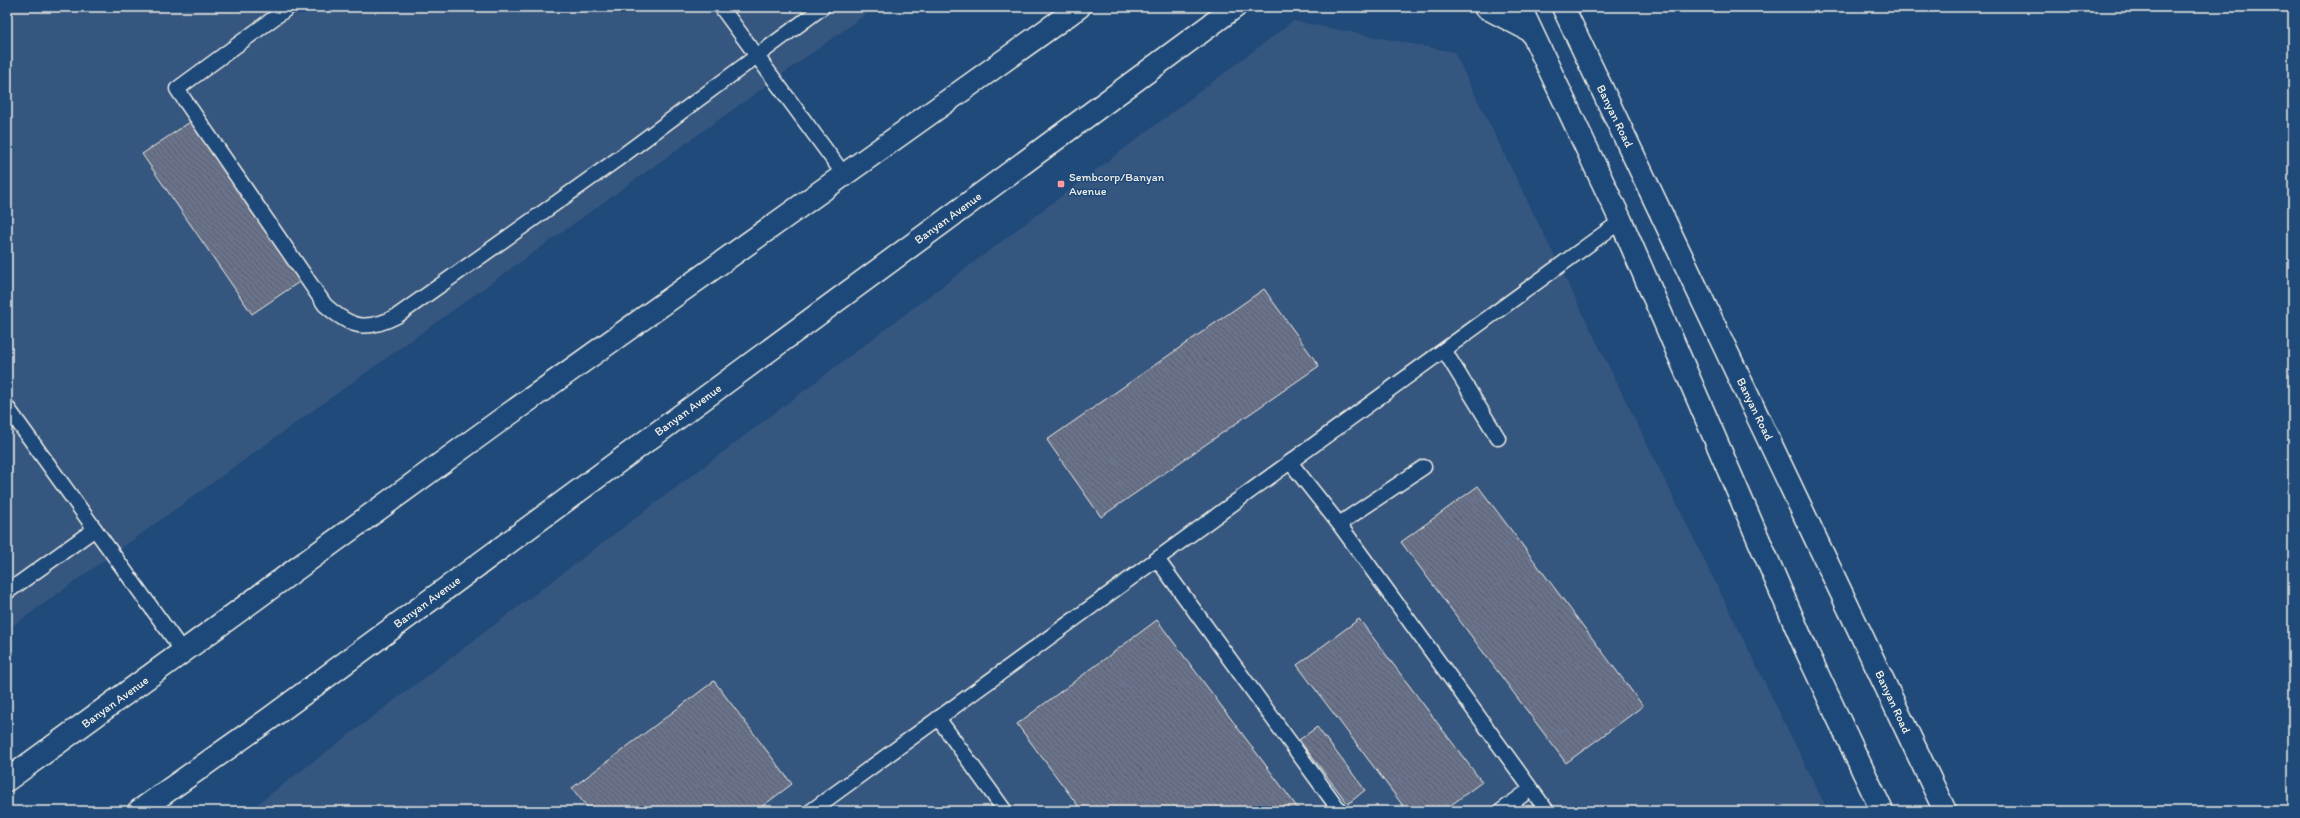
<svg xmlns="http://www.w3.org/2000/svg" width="2300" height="818" viewBox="0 0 2300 818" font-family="Itim,sans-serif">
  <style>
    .built { fill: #36567f }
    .building { fill: url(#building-back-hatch); stroke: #f4f1e8 }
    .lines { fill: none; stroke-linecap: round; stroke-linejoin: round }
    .service-casing { stroke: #f4f1e8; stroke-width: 17 }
    .tertiary-casing { stroke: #f4f1e8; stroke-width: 25 }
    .service { stroke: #1f4a7a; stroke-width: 14 }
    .tertiary { stroke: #1f4a7a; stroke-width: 22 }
    .poi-dot { fill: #ff9aa2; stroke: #1f4a7a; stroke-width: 1.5 }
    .labels { text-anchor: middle; stroke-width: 3; stroke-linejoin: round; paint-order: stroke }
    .street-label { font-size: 12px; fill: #f4f1e8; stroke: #1f4a7a }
    .poi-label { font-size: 12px; fill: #f4f1e8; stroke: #1f4a7a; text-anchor: start }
  </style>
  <defs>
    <pattern id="building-back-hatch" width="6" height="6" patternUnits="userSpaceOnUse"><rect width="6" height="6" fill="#6b738c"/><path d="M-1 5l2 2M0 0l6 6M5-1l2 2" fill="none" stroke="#5a5e69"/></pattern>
  </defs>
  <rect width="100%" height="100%" fill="#1f4a7a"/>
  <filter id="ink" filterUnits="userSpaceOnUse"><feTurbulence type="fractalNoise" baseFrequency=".025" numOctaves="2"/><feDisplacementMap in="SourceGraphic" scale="8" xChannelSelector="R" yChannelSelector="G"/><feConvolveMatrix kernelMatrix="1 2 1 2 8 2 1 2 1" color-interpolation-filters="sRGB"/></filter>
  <g filter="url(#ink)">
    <path class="built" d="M7,7H876L7,630Z
      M1293,21L1454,52L1828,811H248Z"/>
    <path class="building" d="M193,120L302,280L252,314L142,154Z
      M1264,289L1319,366L1101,517L1047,440Z
      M1478,486L1643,706L1566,763L1401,542Z
      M1359,619L1482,782L1443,811H1407L1297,665Z
      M1157,620L1300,811H1082L1017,724Z
      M714,681L792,784L756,811H590L572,788Z
      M1317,727L1365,790L1348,804L1299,740Z
      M1522,806L1526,811H1515Z"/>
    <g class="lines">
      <g class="service-casing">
        <path id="service" d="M289,7L177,89L325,305C351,328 366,332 397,316L622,156L823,7
          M721,7L845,176
          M1444,350L1498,438
          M7,407L184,653
          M1290,462L1339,524L1547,811
          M1339,524L1424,467
          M1157,559L1340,811
          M7,592L95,529
          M938,718L1005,811
          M811,811L1621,221
          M1501,811L1531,789"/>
      </g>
      <g class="tertiary-casing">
        <path id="tertiary" d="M1485,7L1531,31
          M1520,7L1621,221L1808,654L1882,811
          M1563,7L1945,811
          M7,780L498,422L1079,7
          M139,811L269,719L1235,7"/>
      </g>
      <use href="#service" class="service"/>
      <use href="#tertiary" class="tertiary"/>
    </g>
  </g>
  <rect class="poi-dot" x="1057" y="180" width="8" height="8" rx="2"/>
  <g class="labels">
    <g class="street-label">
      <text transform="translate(1615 116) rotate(64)" y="4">Banyan Road</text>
      <text transform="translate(948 218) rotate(-36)" y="4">Banyan Avenue</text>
      <text transform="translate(1755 409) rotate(64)" y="4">Banyan Road</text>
      <text transform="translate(688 410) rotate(-36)" y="4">Banyan Avenue</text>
      <text transform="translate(427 602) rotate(-36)" y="4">Banyan Avenue</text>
      <text transform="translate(115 702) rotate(-36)" y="4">Banyan Avenue</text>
      <text transform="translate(1893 702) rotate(65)" y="4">Banyan Road</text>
    </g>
    <g class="poi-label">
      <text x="1069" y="181">Sembcorp/Banyan<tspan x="1069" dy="14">Avenue</tspan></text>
    </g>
  </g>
  <rect width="2300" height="818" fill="none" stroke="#1f4a7a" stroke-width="24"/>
  <rect x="12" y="12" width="2276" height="794" fill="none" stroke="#f4f1e8" stroke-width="1.5" filter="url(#ink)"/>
</svg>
